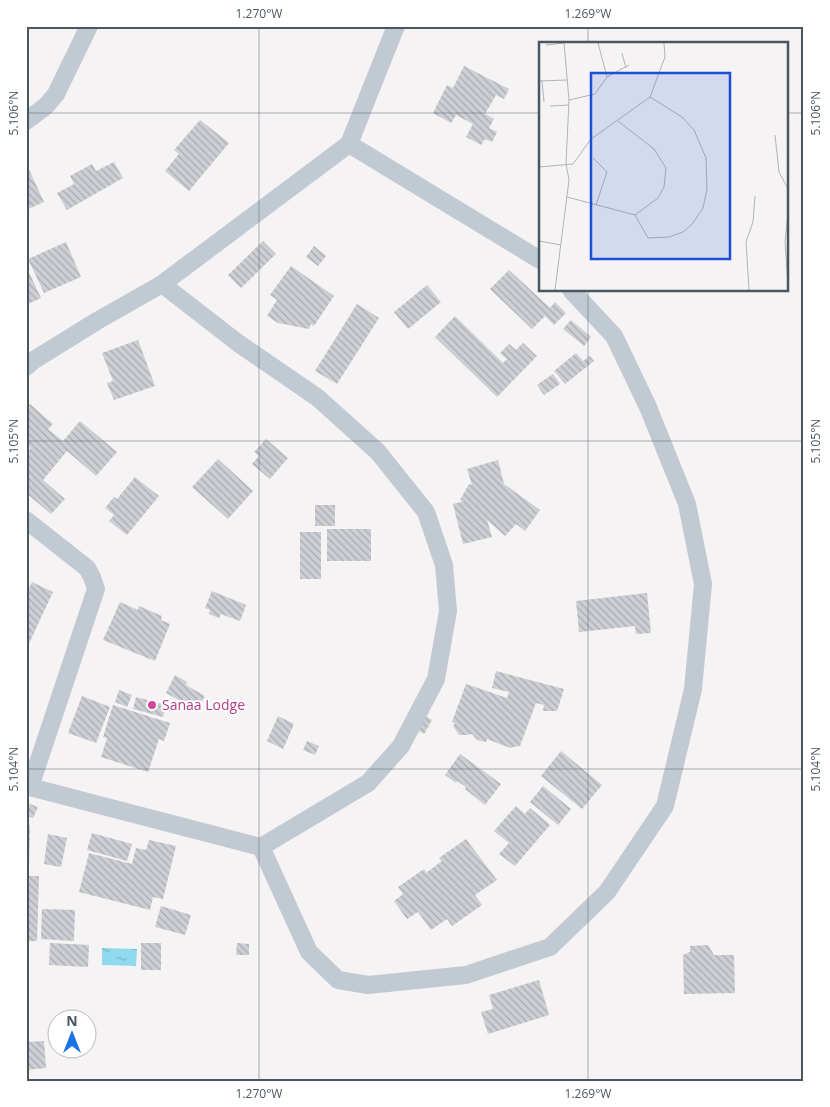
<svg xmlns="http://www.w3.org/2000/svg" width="830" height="1107" viewBox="0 0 830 1107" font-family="'Open Sans',sans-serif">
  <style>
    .water { fill: url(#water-ripples) }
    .building { fill: url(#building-back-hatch) }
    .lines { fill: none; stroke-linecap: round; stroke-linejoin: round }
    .street { stroke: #c1cad2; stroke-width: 18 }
    .ticks { fill: none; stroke: #4a5661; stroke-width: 1; stroke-opacity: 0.45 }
    .hotel-dot { fill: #d1479c; stroke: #fff; stroke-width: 2 }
    .labels { text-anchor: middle; stroke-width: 4; stroke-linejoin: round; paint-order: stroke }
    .hotel-label { font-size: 14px; fill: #b23c85; stroke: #fff; text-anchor: start }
    .inset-road { fill: none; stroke: #b1b4b9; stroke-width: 1 }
    .view { fill: #1d4ed8; fill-opacity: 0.15; stroke: #1d4ed8; stroke-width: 2.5 }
    .inset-edge { fill: none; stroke: #4a5661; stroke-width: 2.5 }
    .neatline { fill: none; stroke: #4a5661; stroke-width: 2 }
    .ticks-label { font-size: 12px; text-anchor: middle; fill: #4a5661 }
  </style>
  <defs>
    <pattern id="water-ripples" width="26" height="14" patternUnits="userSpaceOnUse" patternTransform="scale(1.25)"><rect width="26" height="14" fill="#90daee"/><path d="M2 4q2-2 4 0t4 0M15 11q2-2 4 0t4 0" fill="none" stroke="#78b4c4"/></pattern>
    <pattern id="building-back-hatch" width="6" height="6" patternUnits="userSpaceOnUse" patternTransform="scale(1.25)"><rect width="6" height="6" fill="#cdcfd5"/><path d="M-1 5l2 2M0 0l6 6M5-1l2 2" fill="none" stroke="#a8abb0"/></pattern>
  </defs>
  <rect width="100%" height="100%" fill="#f5f3f3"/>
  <path class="water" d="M102,948L137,949L136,966L102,965Z"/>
  <path class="building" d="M464,66L509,89L504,99L496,95L485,114L494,119L489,128L497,132L492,142L485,139L481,145L466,137L473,124L456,115L451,123L433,113L447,85L453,88Z
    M200,120L229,143L189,191L165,171L179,154L174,150Z
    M114,162L123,178L67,210L57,193L74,184L70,176L92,164L96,171Z
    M26,163L44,202L26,210Z
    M263,241L276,254L241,288L228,275Z
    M66,242L81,277L44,293L28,259Z
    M314,246L326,256L318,266L306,257Z
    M26,266L41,298L26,305Z
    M291,266L334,296L314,326L311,324L309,329L278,323L267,316L277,300L270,295Z
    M509,270L550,308L555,302L566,313L554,325L545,316L532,329L490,289Z
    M427,285L441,302L408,329L394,312Z
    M357,304L379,318L337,384L315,371Z
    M455,316L503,363L507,359L500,353L509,344L516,350L523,343L537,356L497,397L435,337Z
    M571,320L591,337L584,346L563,329Z
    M138,340L155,386L114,400L107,383L113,381L102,353Z
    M576,353L583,361L590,356L594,361L565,384L554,371Z
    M553,374L560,384L544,395L537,385Z
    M30,404L53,424L48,429L63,441L80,421L117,452L96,476L67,451L43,480L65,499L51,514L26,493V454L31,448L26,444V409Z
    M266,439L288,458L270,479L252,464L259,456L254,452Z
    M218,459L253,491L228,519L192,487Z
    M498,460L504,484L540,510L525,531L516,524L505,536L487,520L492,537L463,544L453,504L464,501L460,500L469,484L472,485L467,469Z
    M135,477L159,496L127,535L109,521L114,515L105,508L114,497L117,499Z
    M315,505H335V526H315Z
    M327,529H371V561H327Z
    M300,532H321V579H300Z
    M32,582L53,592L26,650V594Z
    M212,591L246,605L240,621L221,614L219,618L209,614L210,610L205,608Z
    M647,593L651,633L636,634L635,626L579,632L576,601Z
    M120,602L138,610L139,606L162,616L161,620L170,624L155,661L103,640Z
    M496,671L564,689L557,711H543L544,705L536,703L520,746H518L510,748L487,739L486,742L477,740L472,734L465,735H459L453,726L455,723L452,722L466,684L507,698L509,692L492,688Z
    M175,675L187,682L186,685L205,696L196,710L166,693Z
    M119,690L132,695L127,707L115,702Z
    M82,696L110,707L96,743L68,733Z
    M136,697L166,705L163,717L133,709Z
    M113,705L170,723L164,741L159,739L148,772L101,757L107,738L103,737Z
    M422,714L432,720L424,734L414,728Z
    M278,716L294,724L283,749L267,741Z
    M307,741L319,746L315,755L303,750Z
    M561,751L602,785L582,809L541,776Z
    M460,754L501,784L485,805L465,789L466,787L457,781L456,783L445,775Z
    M543,786L571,809L558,825L530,802Z
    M27,803L38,807L33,818L26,816Z
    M516,806L525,814L530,808L550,825L515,866L499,854L509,843L494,831Z
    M26,825H30L29,867H26Z
    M92,833L132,844L127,861L87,850Z
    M48,834L67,838L61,867L44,864Z
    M466,839L497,880L475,895L482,905L452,926L447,919L431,930L418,912L407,919L394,901L403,894L398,887L424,869L426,873L442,861L439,858Z
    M149,840L176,846L163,899L153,897L150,910L79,892L89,853L132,864L136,848L146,850Z
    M26,876H39L37,941H26Z
    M161,906L191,915L185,935L155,927Z
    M42,909L75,910L74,941L41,939Z
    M50,943L89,945L88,967L49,965Z
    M141,943H161V970H141Z
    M237,943L249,944V955H236Z
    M708,945L714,955H734L735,993L684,994L683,955L690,952V946Z
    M539,980L549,1015L488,1034L481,1012L493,1009L489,995Z
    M44,1041L46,1068L26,1070V1042Z"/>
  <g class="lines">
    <path class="street" d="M26,121L46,106L56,94L89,26
      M349,144L540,260
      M162,284L238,343L318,398L378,452L426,512L444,565L448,611L436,679L401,746L368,783L261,847
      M26,367L34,360L97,321L162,284L349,144L396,26
      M26,520L87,568L92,577L96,589L30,787
      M26,786L261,847L309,952L338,980L368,985L466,975L550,947L607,892L665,806L693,689L703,584L687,504L648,407L614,336L571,290"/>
  </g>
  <path class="ticks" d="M259,26V1081M588,26V44M26,113H540M786,113H804M588,290V1081M26,441H804M26,769H804"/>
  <circle class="hotel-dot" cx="152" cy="705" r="5"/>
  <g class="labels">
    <g class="hotel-label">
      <text x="162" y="710">Sanaa Lodge</text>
    </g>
  </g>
  <g transform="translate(539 42)">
    <rect width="249" height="249" fill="#f5f3f3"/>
    <path class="inset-road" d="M59,1L68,35M7,3L25,1M83,11L87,26M0,39L28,38M3,39L5,60M30,58L56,52L68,35L90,23M11,64L30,63M79,79L115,107L127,126L125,145L119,156L96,173M236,93L240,130L249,147M54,116L68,130L57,163M0,125L34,122L52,97L111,55L126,15L125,1M28,155L96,173L109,196L130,195L144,190L154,181L164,166L168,147L167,116L155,88L143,75L111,55M249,172L246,200L249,242M0,199L22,203M16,248L30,138L27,122L30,58L25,1M210,248L207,200L214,180L216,154"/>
    <path class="view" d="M52,31H191V217H52Z"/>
    <rect width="249" height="249" class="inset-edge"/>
  </g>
  <rect width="830" height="1107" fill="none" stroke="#ffffff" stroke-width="55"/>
  <g transform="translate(72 1034)"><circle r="24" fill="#ffffff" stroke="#b7bbc0"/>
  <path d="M0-4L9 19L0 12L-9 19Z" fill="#1a73e8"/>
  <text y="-8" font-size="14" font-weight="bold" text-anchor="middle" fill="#4a5661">N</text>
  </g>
  <rect x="28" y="28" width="774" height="1052" class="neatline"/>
  <g class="ticks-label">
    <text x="259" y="18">1.270°W</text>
    <text x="588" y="18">1.269°W</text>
    <text transform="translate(14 113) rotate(-90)" y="4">5.106°N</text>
    <text transform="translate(816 113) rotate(-90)" y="4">5.106°N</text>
    <text transform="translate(14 441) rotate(-90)" y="4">5.105°N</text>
    <text transform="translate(816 441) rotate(-90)" y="4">5.105°N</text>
    <text transform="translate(14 769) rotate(-90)" y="4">5.104°N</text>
    <text transform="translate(816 769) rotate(-90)" y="4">5.104°N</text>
    <text x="259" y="1098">1.270°W</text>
    <text x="588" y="1098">1.269°W</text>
  </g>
</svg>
